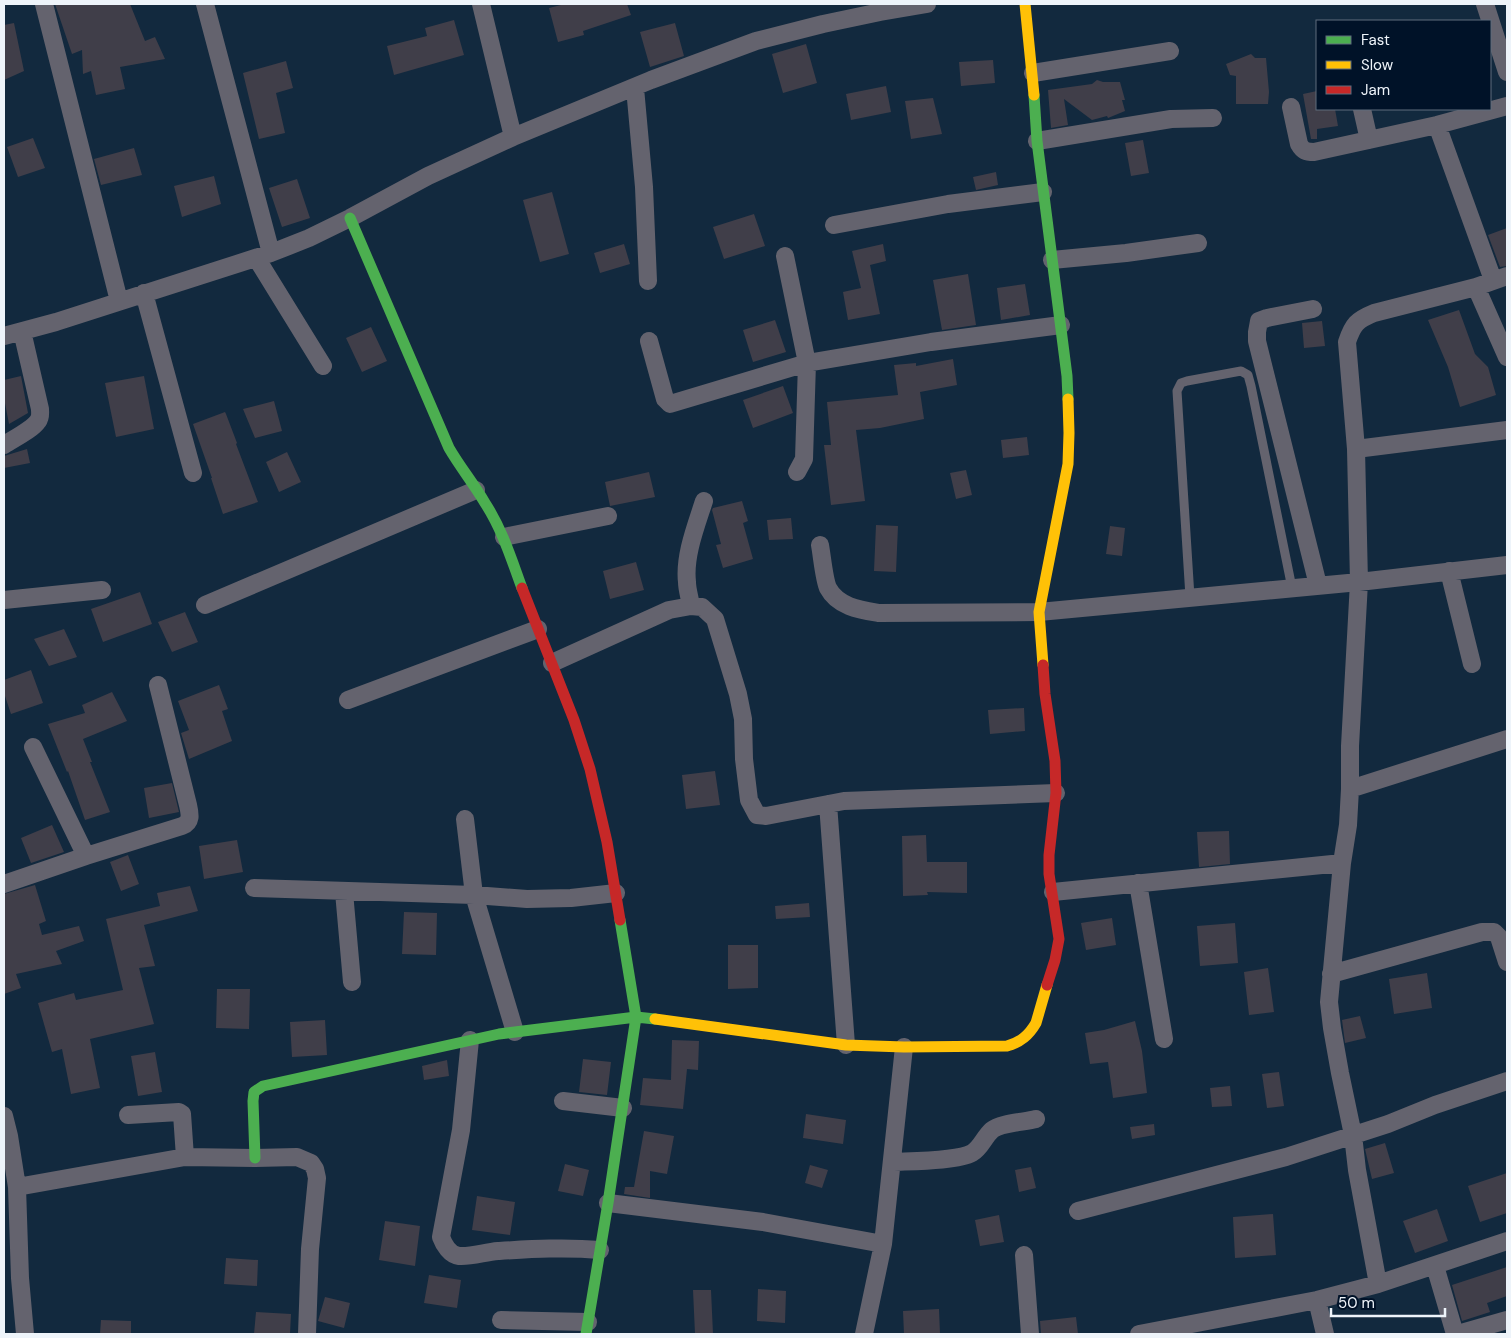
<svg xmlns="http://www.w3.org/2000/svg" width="1511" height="1338" viewBox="0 0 1511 1338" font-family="'DM Sans',sans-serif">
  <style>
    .building { fill: #403e49 }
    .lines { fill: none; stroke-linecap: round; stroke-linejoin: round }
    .lane { stroke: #64636e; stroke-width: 9 }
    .street { stroke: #64636e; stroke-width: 18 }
    .fast { stroke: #4caf50; stroke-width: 11 }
    .slow { stroke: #ffc107; stroke-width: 11 }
    .jam { stroke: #c62828; stroke-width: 11 }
  </style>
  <rect width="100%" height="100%" fill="#12293e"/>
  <path class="building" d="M55,4H130L145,41L155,37L165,59L120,67L125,89L96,95L91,71L83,74L82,50L72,54Z
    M565,4H627L631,15L583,31L584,35L558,42L549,8Z
    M454,20L464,55L394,75L387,46L427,36L425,28Z
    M14,23L24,71L4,80V25Z
    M675,23L684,56L650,67L640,32Z
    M806,44L817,83L783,93L772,54Z
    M1251,54L1255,58H1266L1269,92L1268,104H1236V76L1230,75L1226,64Z
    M993,60L995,83L961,86L959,62Z
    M286,61L293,88L276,93L285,133L259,139L243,73Z
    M1097,80L1103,82H1120L1125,100H1122L1125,111L1108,118L1107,116L1092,120L1064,99L1068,125L1051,128L1048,90L1092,84Z
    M886,86L891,112L851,120L846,94Z
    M1317,91V109H1335L1338,126L1317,129V139H1311L1303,94Z
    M933,98L942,134L911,139L905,101Z
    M33,138L45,168L18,177L7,147Z
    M1143,140L1149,173L1131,176L1125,143Z
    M134,148L142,175L101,185L94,159Z
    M996,172L998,185L976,190L973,177Z
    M214,176L221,204L182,217L174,186Z
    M297,179L310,218L282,227L269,188Z
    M552,192L569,254L540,262L523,200Z
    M754,214L765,246L724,259L713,227Z
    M1507,228V266L1500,267L1488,235Z
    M624,244L630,264L600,273L594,253Z
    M883,244L886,261L870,265L880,314L848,320L843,292L861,288L852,251Z
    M968,274L976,325L942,330L933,280Z
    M1025,284L1030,315L1001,320L997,288Z
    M1459,310L1475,354L1488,367L1496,395L1460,407L1448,367L1428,320Z
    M775,320L786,352L753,362L743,330Z
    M1322,321L1325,346L1304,348L1302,323Z
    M371,327L387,361L362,372L346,338Z
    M953,359L957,385L920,392L924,419L880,428L856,430L865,501L831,505L824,445H831L827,402L898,395L894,365L916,363V366Z
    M21,376L28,413L9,424L4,398V380Z
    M144,376L154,429L116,437L105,383Z
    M783,386L793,413L753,428L743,400Z
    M274,401L282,431L255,438L243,409Z
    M225,412L226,414L237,443L236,444L258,502L223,514L211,478H212L193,424Z
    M1027,437L1029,455L1003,458L1001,440Z
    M27,449L30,463L4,468V456Z
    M287,452L301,482L279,492L266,462Z
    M966,470L972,495L956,499L950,473Z
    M649,472L655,497L610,506L605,482Z
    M742,501L748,521L743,523L753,559L723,568L716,545L721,544L712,510L713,508Z
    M791,518L793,539L769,540L767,520Z
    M876,525L898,526L896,572L874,571Z
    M1110,526L1125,528L1122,556L1106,554Z
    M636,562L644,590L610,599L603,571Z
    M140,592L152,624L103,642L91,609Z
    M185,612L198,642L172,652L158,622Z
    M64,629L77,657L49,666L34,639Z
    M31,670L43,703L11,714L4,693V680Z
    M219,685L228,709L222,711L232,741L189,759L181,733L189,730L178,701Z
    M112,692L127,721L83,739L92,762H90L110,812L85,820L68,771L67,772L48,724L85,713L82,705Z
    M1024,708L1025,731L990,734L988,710Z
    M715,771L720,805L686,809L682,775Z
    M172,783L179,812L149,818L144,788Z
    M52,825L64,852L31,863L21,838Z
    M1229,831L1230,864L1199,867L1197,832Z
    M926,835L927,862H967V893L927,892L928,895L903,896L902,836Z
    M237,840L243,872L204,879L199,846Z
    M128,855L139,884L121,891L110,862Z
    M35,885L46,921L39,924L42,935L79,926L84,941L56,951L62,964L16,974L21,988L4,994V894Z
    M190,886L198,911L144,925L155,966L139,968L154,1024L90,1039L100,1088L71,1094L62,1049L52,1052L38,1003L74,993L76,1000L123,990L106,919L160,906L157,893Z
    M809,903L810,917L776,919L775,906Z
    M404,912L437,913L436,955L402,954Z
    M1112,918L1116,945L1086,950L1081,923Z
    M1235,923L1238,963L1200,966L1197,926Z
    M728,945H758V988L728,989Z
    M1268,968L1274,1012L1249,1015L1244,972Z
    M1427,973L1432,1008L1394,1014L1389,979Z
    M217,989H250L249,1029L216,1028Z
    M1360,1016L1366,1038L1345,1043L1342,1020Z
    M325,1020L327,1055L292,1057L290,1022Z
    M1135,1021L1142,1051L1147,1093L1113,1098L1108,1062L1090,1064L1085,1033L1104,1030Z
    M672,1040L699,1041L698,1070L687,1069L683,1109L640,1105L643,1078L671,1080Z
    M155,1052L162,1092L138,1096L131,1056Z
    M583,1059L611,1062L607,1095L579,1092Z
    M447,1060L449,1076L424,1080L422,1066Z
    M1279,1072L1284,1106L1267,1108L1262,1074Z
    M1230,1086L1232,1106L1212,1107L1210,1088Z
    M806,1114L846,1120L843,1144L803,1138Z
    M1154,1124L1155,1135L1132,1139L1130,1127Z
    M644,1131L674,1136L667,1174L650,1171V1198L624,1194L625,1187H634Z
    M1385,1143L1394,1173L1372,1179L1365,1149Z
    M565,1164L589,1170L583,1196L558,1191Z
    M810,1165L828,1170L822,1188L805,1183Z
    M1031,1167L1036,1188L1019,1192L1015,1170Z
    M1507,1173V1213L1480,1222L1468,1186Z
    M477,1196L515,1202L510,1235L472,1230Z
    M1437,1209L1448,1241L1415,1253L1403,1221Z
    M1273,1214L1276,1255L1235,1258L1233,1217Z
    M999,1215L1004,1242L980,1246L975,1220Z
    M385,1221L420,1226L415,1266L379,1260Z
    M226,1258L258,1260L257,1286L224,1284Z
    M1507,1267V1296L1487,1303L1490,1312L1462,1321L1452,1285Z
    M429,1275L461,1280L457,1308L424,1303Z
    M758,1289L786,1291L785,1323L757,1321Z
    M693,1290H711L713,1334H695Z
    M325,1297L350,1303L344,1328L318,1321Z
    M939,1309L940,1334H904L903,1311Z
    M256,1312L291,1314L290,1334H254Z
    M1076,1317L1078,1334H1041L1040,1321Z
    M101,1320L131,1321V1334H100Z"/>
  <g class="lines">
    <path class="lane" d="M1190,597L1177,391L1181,383L1187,381L1241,371L1248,375L1251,386L1292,588"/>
    <path class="street" d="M44,4L119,301
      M205,4L271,253
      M481,4L513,137
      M1485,4L1507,72
      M1033,73L1170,51
      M635,88L644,187L648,281
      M1291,107L1299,144C1303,151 1306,152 1314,152L1437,125L1507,106
      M1362,109L1369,140
      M1437,125L1493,280
      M1037,141L1171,119L1213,118
      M834,225L948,204L1043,192
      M785,256L807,363L804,459L797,472
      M257,259L323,366
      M1052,260L1126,253L1198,243
      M1476,287L1507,357
      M144,293L193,473
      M1313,309L1267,318L1259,321L1257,332V341L1318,585
      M4,336L56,322L271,253L309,238L350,218L428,176L513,137L651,80L756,41L823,24L880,12L927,4
      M649,341L665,399L670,404L807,363L931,342L1061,325
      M4,445C13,439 32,430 38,421C41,417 40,413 40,409L22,331
      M1356,449L1507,430
      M504,537L608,516
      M820,545C822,556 824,579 828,588C838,607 861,610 879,613L1039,612L1359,582L1507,565
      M1449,571L1472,664
      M4,600L102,590
      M205,605L476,490
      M691,606C690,598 687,590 687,582C684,556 696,526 704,501
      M552,663L669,610L691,606L702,607L715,619L738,694L743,719L744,759L749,800L757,815L766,816L844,801L1056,793
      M348,700L538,629
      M33,747L86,856
      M1350,789L1507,739
      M828,804L846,1045
      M465,819L474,895L515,1032
      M1138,883L1164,1039
      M4,884L86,856L182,826C192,822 190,814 188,805L158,685
      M254,888L474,895L527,899L571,898L616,893
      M344,892L352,982
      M1053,892L1342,863
      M1331,974L1482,932H1494L1499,937L1507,962
      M470,1040L461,1130L441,1237C444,1245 450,1255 459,1256C471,1257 485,1252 498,1251C532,1249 565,1247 600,1250
      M563,1101L623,1108
      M128,1115L179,1112L182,1114L185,1157
      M4,1116L9,1136L17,1187L20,1278L25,1334
      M892,1162C910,1161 958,1161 972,1153C981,1148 984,1137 992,1130C1000,1123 1025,1122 1036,1119
      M17,1187L185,1157L255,1158L297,1157L311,1163L315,1169L317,1178L310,1249L307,1334
      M608,1203L763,1222L883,1244
      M1078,1211L1286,1157L1388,1124L1435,1105L1507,1081
      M1024,1255L1030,1334
      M1435,1266L1455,1334
      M1378,1284L1357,1170L1353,1135L1340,1073L1332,1028L1329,1002L1342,863L1348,825L1350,789V746L1359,582L1356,449L1347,342C1353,324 1357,320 1374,313L1476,287L1507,276
      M1317,1300L1325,1334
      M501,1320L588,1322
      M864,1334L883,1244L904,1047
      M1139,1334L1317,1300L1378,1284L1507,1241
      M1458,1334L1507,1320"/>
    <path class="fast" d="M1034,95L1037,141L1067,376L1068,399
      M350,218L449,448C460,467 474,484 485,503C502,529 511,558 522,588
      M255,1158L253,1101L254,1092L263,1086L499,1034L636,1017L655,1019
      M586,1334L608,1203L636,1017L620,920"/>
    <path class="slow" d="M1025,4L1034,95
      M1043,665L1039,612L1068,464L1069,433L1068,399
      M655,1019L846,1045L904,1047L1007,1046C1021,1042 1029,1035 1036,1023L1047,985"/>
    <path class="jam" d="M522,588L574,720L590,769L607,842L620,920
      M1043,665L1045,694L1055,761L1056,793L1049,855V874L1059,939L1055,960L1047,985"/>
  </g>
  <rect width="1511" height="1338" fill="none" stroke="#eef4fa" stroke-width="10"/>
  <rect x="1316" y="20" width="175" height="90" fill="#001228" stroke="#5f6c7c"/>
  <rect x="1326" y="36" width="25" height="8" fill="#4caf50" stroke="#5f6c7c"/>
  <text x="1361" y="45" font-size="15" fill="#eef4fa">Fast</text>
  <rect x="1326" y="61" width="25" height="8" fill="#ffc107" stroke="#5f6c7c"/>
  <text x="1361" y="70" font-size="15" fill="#eef4fa">Slow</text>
  <rect x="1326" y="86" width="25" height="8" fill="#c62828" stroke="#5f6c7c"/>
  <text x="1361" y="95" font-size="15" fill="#eef4fa">Jam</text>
  <path d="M1331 1308v8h114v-8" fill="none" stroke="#eef4fa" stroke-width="2.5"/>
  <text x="1338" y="1308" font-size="15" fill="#eef4fa" stroke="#001228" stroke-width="4" paint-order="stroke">50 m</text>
</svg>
